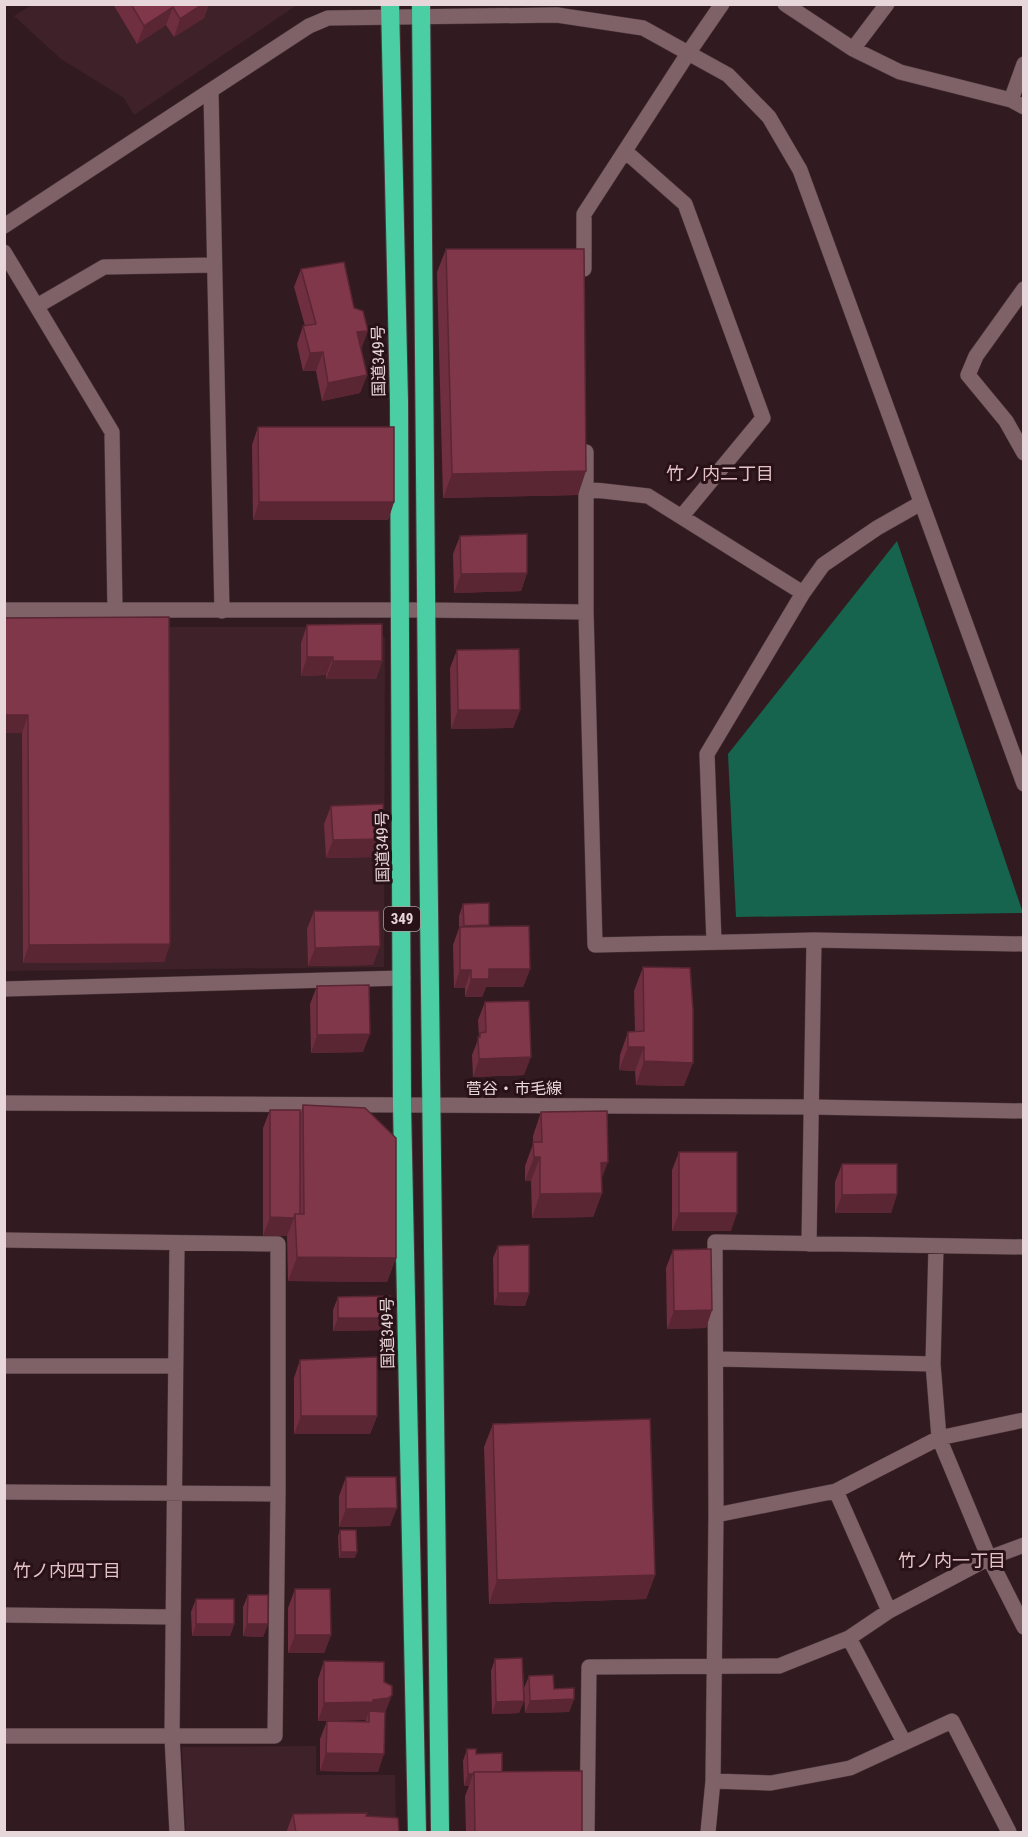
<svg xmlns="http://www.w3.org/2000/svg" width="1028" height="1837" viewBox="0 0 1028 1837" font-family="'Roboto Condensed','Noto Sans JP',sans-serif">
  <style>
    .built { fill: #3f2129 }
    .water { fill: #16644d }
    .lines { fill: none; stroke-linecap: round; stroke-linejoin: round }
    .street-casing { stroke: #4b373c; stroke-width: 16 }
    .secondary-casing { stroke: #4b373c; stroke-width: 16 }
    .highway-casing { stroke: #4b373c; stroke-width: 20 }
    .street { stroke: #7f6268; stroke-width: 15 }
    .secondary { stroke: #7f6268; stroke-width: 15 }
    .highway { stroke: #4bcea4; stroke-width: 18 }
    .wall { fill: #6f2f40 }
    .shaded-wall { fill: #5a2634 }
    .building { fill: #81374a; stroke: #5a2634; stroke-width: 1.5 }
    .labels { text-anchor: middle; stroke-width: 6; stroke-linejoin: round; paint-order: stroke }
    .shield { fill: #281117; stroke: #ae9ca0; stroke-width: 1.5 }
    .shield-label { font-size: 15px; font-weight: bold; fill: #e8d7da }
    .street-label { font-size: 16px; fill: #e8d7da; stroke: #281117 }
    .neighbourhood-label { font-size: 18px; fill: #e2c1c7; stroke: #281117 }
  </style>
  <rect width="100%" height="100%" fill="#321b20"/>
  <path class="built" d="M33,4L297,5L134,115L124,98L61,59L14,16Z
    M4,627H367L378,630L385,638L384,967L7,971L4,969Z
    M316,1746V1775H395L396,1832H186L182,1747Z"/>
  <path class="water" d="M897,541L1023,913L736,917L728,754Z"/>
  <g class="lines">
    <g class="street-casing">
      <path id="street" d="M785,4L853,49L900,72L1011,100L1024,107
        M853,49L887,4
        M211,92L222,611
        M1011,100L1024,64
        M625,151L685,204L763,418L682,516
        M4,252L112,432L115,609
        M584,269V214L689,52L722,4
        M1024,289L976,356L968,375L1006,421L1024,453
        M37,306L104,267L214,265
        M586,452V612L595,945L814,940L1024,944
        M586,489L648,496L803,593
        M4,610H427L586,612
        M714,942L707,754L803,593L823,565L877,528L921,503
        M4,989L403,978
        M4,1240L278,1244V1494L275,1736H4
        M177,1244L172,1737L177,1832
        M809,1244L814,940
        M936,1247L933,1364L939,1438L989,1558L1024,1627
        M716,1359L933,1364
        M4,1366H175
        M836,1491L889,1611
        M4,1492L278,1494
        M716,1515L836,1491L939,1438L1024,1420
        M4,1615L173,1617
        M849,1638L904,1742
        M713,1781L771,1783L850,1768L952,1721L1009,1832
        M587,1832L589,1667L779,1666L849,1638L889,1611L989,1558L1024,1545
        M708,1832L713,1781L716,1515L715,1242L1024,1247"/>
    </g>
    <g class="secondary-casing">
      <path id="secondary" d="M4,226L309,26L328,18L557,15L643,28L728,75L769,117L800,170L1024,784
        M4,1103L812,1107L1024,1111"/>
    </g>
    <g class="highway-casing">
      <path id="highway" d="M390,4L399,402L402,1105L417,1832
        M421,4L428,823L440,1832"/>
    </g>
    <use href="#street" class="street"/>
    <use href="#secondary" class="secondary"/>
    <use href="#highway" class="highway"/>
  </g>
  <path class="wall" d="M113,4H209L204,18L174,37L166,25L137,44Z
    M446,249L578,495L443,498L437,272Z
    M301,269L361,350L367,375L360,393L322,401L316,371H303L297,344L303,326H305L294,287Z
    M258,427L394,502L388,520H253L252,445Z
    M460,536L527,573L521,591L454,593L453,554Z
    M5,618L170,944L164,962L23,963L22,733H4Z
    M307,625L382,661L376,679H326V675L301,676V643Z
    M457,650L520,710L513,728L451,729L450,668Z
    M331,806L377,857L326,858L324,824Z
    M463,904L488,927L530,969L523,987H486L482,997H465V988H454L453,945L459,928V916Z
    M314,911L373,965L308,966L307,929Z
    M643,967L684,1086L636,1085L635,1071L619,1070L620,1055L628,1032L635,1031L634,991Z
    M317,986L363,1052L311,1053L310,1004Z
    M485,1002L524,1075L473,1077L472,1055L479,1037L478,1020Z
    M303,1105L396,1258L387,1282L288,1281L287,1236H263V1128L270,1110L300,1114Z
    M541,1112L602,1179V1193L593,1217L532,1218L531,1181H525V1166L533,1144V1136Z
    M679,1152L731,1231H672V1170Z
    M842,1164L897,1194L891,1213H835V1182Z
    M498,1246L529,1293L525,1306L494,1305L493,1258Z
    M673,1250L712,1310L706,1328L667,1329L666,1268Z
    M338,1297L387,1330L333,1331V1310Z
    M300,1360L377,1416L370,1434H294V1378Z
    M493,1424L655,1575L646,1599L489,1604L484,1447Z
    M346,1477L390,1526L339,1527V1496Z
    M340,1530L355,1558H339L338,1536Z
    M295,1589L331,1635L324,1653H288V1608Z
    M248,1595L268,1624L263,1637L243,1636V1607Z
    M196,1599L234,1624L230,1636H192L191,1612Z
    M495,1659L524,1701L519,1713L492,1714L491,1671Z
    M324,1661L385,1713L378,1772L320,1771V1739L327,1721L365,1722L366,1720L318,1721V1679Z
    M529,1676L574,1699L569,1712L525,1713L524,1688Z
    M467,1749L502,1772L582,1833H466L465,1796L469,1786H464L463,1761Z
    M293,1814L366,1816L399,1833H286Z"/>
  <path class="shaded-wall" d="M203,4H209L204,18L174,37L180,19Z
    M173,7L166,25L137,44L144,26Z
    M368,331L361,350L357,332Z
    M323,352L316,371H303L310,353Z
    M367,375L360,393L322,401L328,383Z
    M586,471L578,495L443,498L452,474Z
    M259,502H394L388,520H253Z
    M527,573L521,591L454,593L461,574Z
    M307,657H333L326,675L301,676Z
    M333,661H382L376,679H326Z
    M458,710H520L513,728L451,729Z
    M4,715H28L22,733H4Z
    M384,839L377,857L326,858L333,840Z
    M170,944L164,962L23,963L29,945Z
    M380,946L373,965L308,966L315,948Z
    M489,969H530L523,987H486L482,997H465L471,979Z
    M460,970H471L465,988H454Z
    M370,1034L363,1052L311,1053L317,1035Z
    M628,1047H644L635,1071L619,1070Z
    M531,1057L524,1075L473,1077L479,1059Z
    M644,1061L693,1063L684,1086L636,1085Z
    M534,1157H540L531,1181H525Z
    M608,1162L599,1186L601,1163Z
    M602,1193L593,1217L532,1218L540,1194Z
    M897,1194L891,1213H835L842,1195Z
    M679,1213H737L731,1231H672Z
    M270,1217L294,1218L287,1236H263Z
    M297,1257L396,1258L387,1282L288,1281Z
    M498,1293H529L525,1306L494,1305Z
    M712,1310L706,1328L667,1329L674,1311Z
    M338,1318H392L387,1330L333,1331Z
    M301,1416H377L370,1434H294Z
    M397,1508L390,1526L339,1527L346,1509Z
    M341,1552H357L355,1558H339Z
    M655,1575L646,1599L489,1604L497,1580Z
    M196,1624H234L230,1636H192Z
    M247,1624H268L263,1637L243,1636Z
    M295,1635H331L324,1653H288Z
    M392,1695L385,1713L369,1711L366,1720L318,1721L324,1703Z
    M574,1699L569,1712L525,1713L530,1701Z
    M524,1701L519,1713L492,1714L496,1702Z
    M326,1753L384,1754L378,1772L320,1771Z
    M468,1774H473L469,1786H464Z"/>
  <path class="building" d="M131,4H203L180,19L173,7L144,26Z
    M446,249H584L586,471L452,474Z
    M344,262L354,308L363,311L368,331L357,332L367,375L328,383L323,352L310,353L303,326L316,324L301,269Z
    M258,427H394V502H259Z
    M527,534V573L461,574L460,536Z
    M169,617L170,944L29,945L28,715H4V692H5V618Z
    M382,624V661H333V657H307V625Z
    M519,649L520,710H458L457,650Z
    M383,804L384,839L333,840L331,806Z
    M489,903V925L464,926L463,904Z
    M314,911H379L380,946L315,948Z
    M529,926L530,969H489V979H471V970H460V927Z
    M643,967L690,968L693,1010V1063L644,1061V1047H628V1032L644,1031Z
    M369,985L370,1034L317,1035V986Z
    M529,1001L531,1057L479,1059L478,1037H480V1033L486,1032L485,1002Z
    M303,1105L365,1108L396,1138V1258L297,1257L295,1214H304Z
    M270,1110H300V1214H295L294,1218L270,1217Z
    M607,1111L608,1162L601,1163L602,1193L540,1194V1157H534L533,1142H542L541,1112Z
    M679,1152H737V1213H679Z
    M842,1164H897V1194L842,1195Z
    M529,1245V1293H498V1246Z
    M711,1249L712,1310L674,1311L673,1250Z
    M390,1296L392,1318H338V1297Z
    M377,1357V1416H301L300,1360Z
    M650,1419L655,1575L497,1580L493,1424Z
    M346,1477H396L397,1508L346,1509Z
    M340,1530H356L357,1552H341Z
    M295,1589H330L331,1635H295Z
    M248,1595H268V1624H247Z
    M196,1599H234V1624H196Z
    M522,1658L524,1701L496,1702L495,1659Z
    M324,1661L384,1662V1682L392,1686V1695L388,1698L373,1700V1702L324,1703Z
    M553,1675L554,1689L574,1688V1699L530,1701L529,1676Z
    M369,1711L385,1712L384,1754L326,1753L327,1721L369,1722Z
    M467,1749H476V1754L502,1753V1772H474L473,1774H468Z
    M582,1771V1833H475L474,1772Z
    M367,1813L366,1816L398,1818L399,1833H296L293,1814Z"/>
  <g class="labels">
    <rect class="shield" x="384" y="907" width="36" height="24" rx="4.5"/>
    <g class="shield-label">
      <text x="402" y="924">349</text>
    </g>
    <g class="street-label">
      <text transform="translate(378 361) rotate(-91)" y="6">国道349号</text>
      <text transform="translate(382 847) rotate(-91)" y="6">国道349号</text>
      <text x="514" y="1094">菅谷・市毛線</text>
      <text transform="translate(387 1333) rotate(-91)" y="6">国道349号</text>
    </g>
    <g class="neighbourhood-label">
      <text x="720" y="480">竹ノ内二丁目</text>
      <text x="952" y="1567">竹ノ内一丁目</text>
      <text x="67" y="1577">竹ノ内四丁目</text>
    </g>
  </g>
  <rect width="1028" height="1837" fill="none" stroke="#e8d7da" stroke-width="12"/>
</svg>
